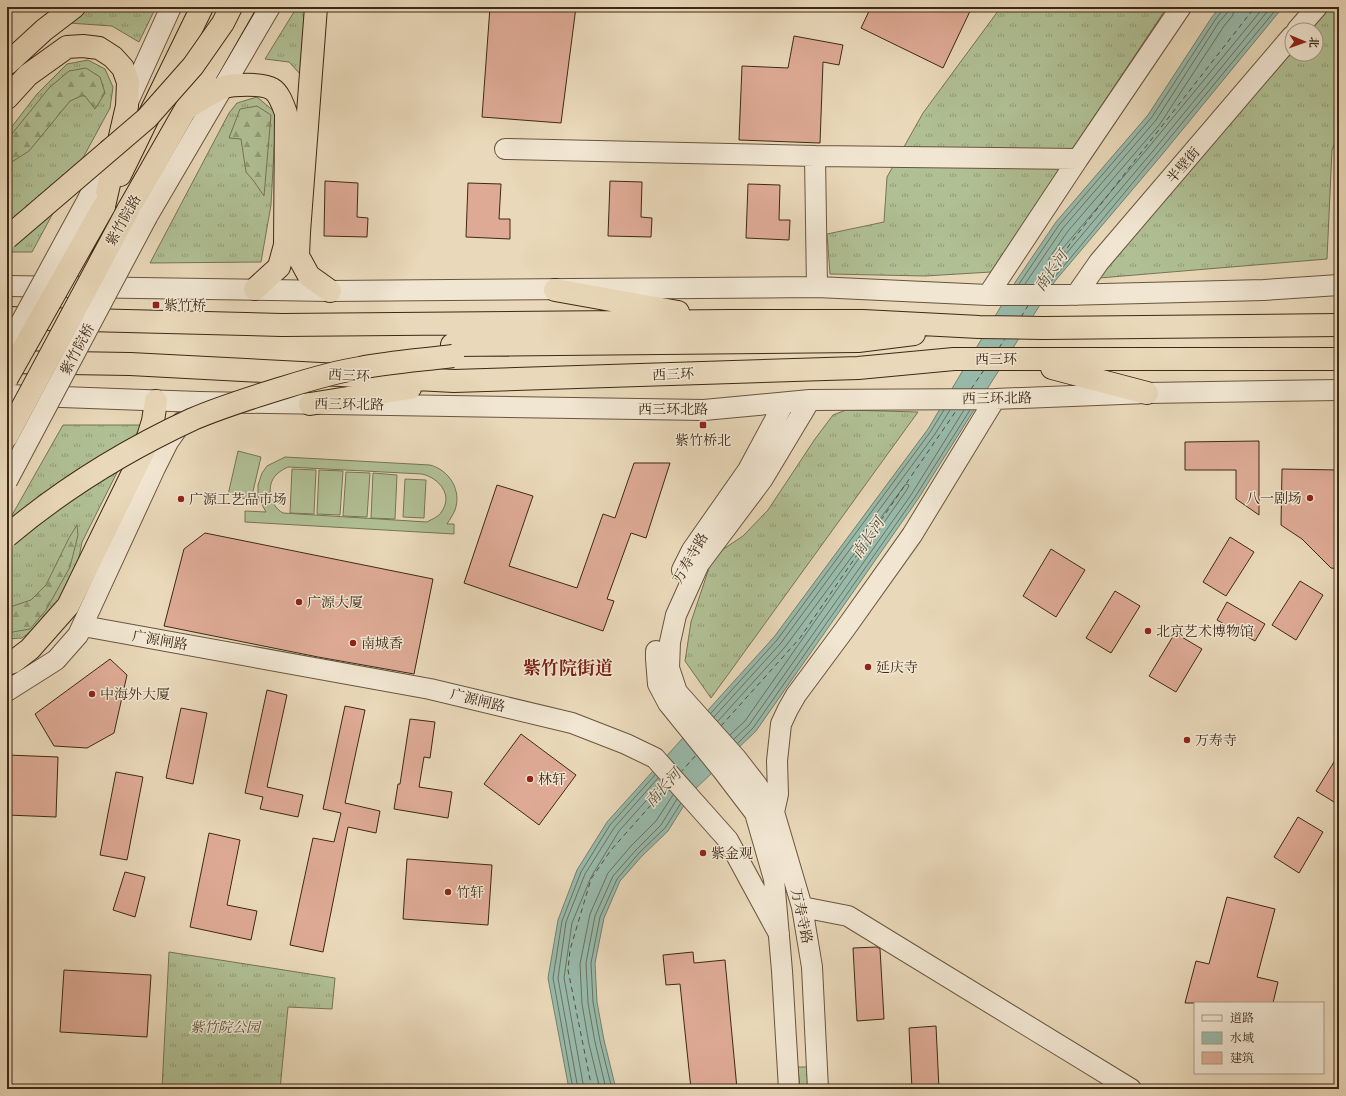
<svg xmlns="http://www.w3.org/2000/svg" width="1346" height="1096" viewBox="0 0 1346 1096" font-family="'EB Garamond','Noto Serif SC',serif">
  <style>
    .grass { fill: url(#grass-tufts); stroke: #777454 }
    .forest { fill: url(#forest-firs); stroke: #777454 }
    .pitch { fill: #b0c094; stroke: #777454; fill-rule: evenodd }
    .water { fill: #98baab; stroke: #74806f }
    .lines { fill: none; stroke-linecap: round; stroke-linejoin: round }
    .shore { stroke: #6b7260; stroke-width: 1 }
    .ferry { stroke: #544d3a; stroke-width: 1; stroke-dasharray: 5 4; stroke-linecap: butt }
    .building { fill: #deaa95; stroke: #3e2915 }
    .minor-casing { stroke: #69553e; stroke-width: 22 }
    .highway-casing { stroke: #3e2915; stroke-width: 24 }
    .minor { stroke: #f1e6d2; stroke-width: 20 }
    .highway { stroke: #e9d8b9; stroke-width: 22 }
    .minor-bridge-casing { stroke: #69553e; stroke-width: 22; stroke-linecap: butt }
    .highway-bridge-casing { stroke: #3e2915; stroke-width: 24; stroke-linecap: butt }
    .minor-bridge { stroke: #f1e6d2; stroke-width: 20 }
    .highway-bridge { stroke: #e9d8b9; stroke-width: 22 }
    .poi-dot { fill: #8f2418; stroke: #f1e6d2; stroke-width: 1.5 }
    .labels { text-anchor: middle; stroke-width: 3; stroke-linejoin: round; paint-order: stroke }
    .street-label { font-size: 14px; fill: #3e2915; stroke: #f1e6d2 }
    .poi-label { font-size: 14px; fill: #3e2915; stroke: #f1e6d2; text-anchor: start }
    .park-label { font-size: 14px; font-style: italic; fill: #5a4f35; stroke: #f1e6d2 }
    .water-label { font-size: 15px; font-style: italic; fill: #544d3a; stroke: #f1e6d2 }
    .district-label { font-size: 18px; font-weight: bold; fill: #7a1f14; stroke: #f1e6d2 }
  </style>
  <defs>
    <pattern id="grass-tufts" width="24" height="20" patternUnits="userSpaceOnUse"><rect width="24" height="20" fill="#b0c094"/><path d="M3 7l-1-3M5 7V3M7 7l1-3M15 17l-1-3M17 17v-4M19 17l1-3" fill="none" stroke="#919c78"/></pattern>
    <pattern id="forest-firs" width="22" height="20" patternUnits="userSpaceOnUse"><rect width="22" height="20" fill="#b0c094"/><path d="M5 1l3.5 6h-7zM16 11l3.5 6h-7z" fill="#919c78"/></pattern>
  </defs>
  <rect width="100%" height="100%" fill="#e9d8b9"/>
  <filter id="stains"><feTurbulence type="fractalNoise" baseFrequency=".005" numOctaves="4"/><feColorMatrix values="0 0 0 0 .2 0 0 0 0 .09 0 0 0 0 .02 0 0 0 .5 -.17"/></filter>
  <radialGradient id="worn" r=".72"><stop offset=".6" stop-color="#630" stop-opacity="0"/><stop offset="1" stop-color="#630" stop-opacity=".3"/></radialGradient>
  <path class="grass" d="M91,7H156L139,42L112,26L69,23Z
    M297,7H310L301,75L289,62L265,59Z
    M1001,7H1167L991,272L925,276L830,274L827,234L884,222L887,177L923,113Z
    M1329,7H1339V132L1332,150L1327,259L1099,278L1292,50V54H1316V30H1309Z
    M88,60L105,69L113,87L110,108L32,252H7V133L37,94L67,64Z
    M257,97L276,113L271,205L261,262L150,263L229,113L237,103Z
    M846,410L918,412L711,698L685,661L691,622L713,556L743,536L768,510L815,439L833,415Z
    M63,425H141L82,542L74,583L41,624L22,638L7,639V524Z
    M169,952L335,978L332,1009L288,1007L280,1089H162Z
    M798,1067H809L810,1089H800Z"/>
  <path class="forest" d="M86,68L100,77L105,93L95,109L85,96H81L70,101L29,151L7,165V144L11,135L49,88L69,71Z
    M257,106L271,115L264,196L253,180L246,172L241,139L229,138L240,109Z
    M77,525L78,535L70,567L46,610L30,629L7,633V608L31,600L46,585L69,538Z"/>
  <path class="pitch" d="M238,451L261,457L251,500L228,495Z
    M285,457L430,465C449,470 462,490 455,510C453,515 450,519 447,524H454V534L245,522V511L266,512L258,497V485L262,473L267,466ZM288,467L422,474C439,478 453,495 442,511C439,517 432,519 427,522L283,513C270,506 265,485 277,474C280,471 284,469 288,467Z
    M292,469L316,470L314,514L290,513Z
    M319,470L343,471L340,515L317,514Z
    M346,472L370,473L367,517L343,516Z
    M373,473L397,475L395,519L371,518Z
    M405,479L426,480L424,518L403,517Z"/>
  <path class="water" d="M1220,7H1283L1160,157L1055,281L918,499L756,731L693,791L668,831L642,856L620,881L604,918L595,963L597,1002L604,1040L616,1089H569L548,978L558,920L577,870L607,822L774,637L928,429L1016,281L1056,222L1148,115L1212,17Z"/>
  <g class="lines">
    <path class="shore" d="M1234,7L1233,15L1224,26L1160,124L1068,231L1048,260L1049,263L1051,262L1148,148L1264,7
      M1019,284L1059,225L1152,117L1215,20L1222,11L1223,7
      M1025,284L1063,228L1156,120L1219,22L1227,13L1228,7
      M1043,284L1048,275L1153,151L1271,7
      M1049,284L1278,7
      M711,713L777,640L931,431L944,410
      M714,717L781,643L935,434L950,410
      M718,721L785,647L905,485L908,484L909,486L906,491L745,721L730,735
      M734,739L749,725L911,495L964,410
      M738,743L753,728L915,497L970,410
      M573,1089L553,978L562,921L581,872L610,825L655,775
      M578,1089L558,978L566,922L585,874L614,828L658,778
      M584,1089L564,978L572,923L591,877L619,831L662,783
      M600,1089L589,1044L582,1004L580,964L590,914L608,873L631,846L656,821L673,795
      M606,1089L595,1042L588,1003L586,963L595,916L613,876L636,850L661,825L677,799
      M612,1089L600,1041L593,1002L591,963L600,917L617,879L639,853L665,828L681,803"/>
    <path class="ferry" d="M1042,285L1072,241L1255,7
      M1021,317L1029,304
      M999,348L1006,337
      M971,389L984,370
      M721,726L800,638L958,408
      M680,773L697,754
      M592,1089L568,970L570,950L591,879L611,850L667,787"/>
  </g>
  <path class="building" d="M490,7H576L561,123L482,117Z
    M871,7H972L943,68L861,28Z
    M794,36L843,45L839,65L823,62L820,143L739,140L742,66L788,68Z
    M325,181L358,183L357,217L368,218L367,237L324,236Z
    M610,181L642,182L641,217L652,218L651,237L608,236Z
    M468,183L501,184L499,219H510V239L466,237Z
    M748,184L780,185L779,220H790L789,240L746,238Z
    M1259,441V515L1236,499V470H1185V442Z
    M634,463H670L646,538L631,533L607,599L614,601L603,631L464,583L497,485L533,496L509,566L577,588L603,514L615,518Z
    M1282,469L1339,470V569L1331,568L1302,539L1281,525Z
    M205,533L433,579L414,674L318,657L164,626L184,549Z
    M1230,537L1254,552L1226,596L1203,582Z
    M1051,549L1085,570L1056,617L1023,596Z
    M1300,581L1323,595L1296,640L1272,625Z
    M1115,591L1140,606L1111,653L1086,638Z
    M1227,602L1265,624L1255,641L1217,620Z
    M1175,633L1202,649L1176,692L1149,676Z
    M110,659L127,675L114,733L87,748L54,746L35,714Z
    M267,690L287,695L267,787L303,795L298,817L260,809L263,797L245,793Z
    M345,706L365,710L345,803L380,811L376,833L348,827L323,952L290,945L313,838L334,842L341,813L323,809Z
    M181,708L207,713L193,784L166,778Z
    M410,719L435,722L430,758L424,757L419,787L452,792L448,818L394,809L398,784H400Z
    M521,734L576,775L539,825L484,784Z
    M1339,754V805L1316,791Z
    M7,755L58,757L56,817L7,815Z
    M116,772L143,777L127,860L100,855Z
    M1298,817L1323,832L1299,873L1274,857Z
    M209,833L240,840L227,905L257,911L251,940L190,927Z
    M407,859L492,865L488,925L403,919Z
    M125,872L145,877L135,917L113,910Z
    M1227,897L1275,909L1257,977L1278,982L1273,1003H1185L1196,961L1209,964Z
    M877,947L880,949L884,1019L857,1021L853,948Z
    M693,952L694,963L725,960L737,1089H691L680,984L666,985L663,955Z
    M64,970L151,975L147,1037L60,1032Z
    M936,1026L939,1089H912L909,1028Z"/>
  <g class="lines">
    <g class="minor-casing">
      <path id="minor" d="M1297,30L1317,7
        M127,104L171,7
        M505,149L815,156
        M1078,159L1181,7
        M88,199L109,149
        M147,217L270,7
        M7,286L330,291L817,287L988,295H1063L1264,290L1339,285
        M817,287L815,156L1078,159L988,295
        M1076,295L1099,262L1292,36
        M7,395L199,402L704,410L810,400L995,399L1147,393L1339,390
        M810,400L762,480L699,564L676,615L670,642L669,668L677,692L736,758L757,785L774,812L802,907L812,967L818,1089
        M682,570L692,550L748,470L784,403
        M83,626L430,689L572,723L626,744L655,758L728,840L779,934
        M656,651V659L658,684L668,703L723,771L755,813L774,879L782,971L789,1089
        M7,691L56,660L78,635L155,468L168,442L182,422
        M774,812L778,794L777,761L781,724L788,709L796,695L845,629L912,535L995,399
        M802,907L848,916L1131,1089"/>
    </g>
    <g class="highway-casing">
      <path id="highway" d="M316,7L299,232L298,256L309,276L330,291
        M7,64L44,30L74,7
        M7,98L28,75L67,47L83,46L99,48L113,57L123,68L128,82L127,106L104,206
        M187,108C198,101 210,93 222,88C232,84 263,83 272,89C279,93 283,105 286,113L285,245L279,267L255,289
        M120,175L202,7
        M128,210L244,7
        M555,290L678,312
        M7,318L282,325L730,321H863L979,327L1043,328L1339,325
        M452,345L858,341L914,334
        M7,362L130,364L454,381L858,368L954,359H1339
        M1052,368L1147,393
        M310,404L410,388
        M7,664L13,662L30,649L68,606L144,450L153,421L156,401"/>
    </g>
    <use href="#minor" class="minor"/>
    <use href="#highway" class="highway"/>
    <g class="minor-bridge-casing">
      <path id="minor-bridge" d="M7,348L88,199
        M7,481L147,217"/>
    </g>
    <g class="highway-bridge-casing">
      <path id="highway-bridge" d="M7,238L147,118L193,66L223,23L231,7
        M7,378L104,206
        M7,436L128,210
        M7,536C64,488 126,450 193,419C221,407 250,398 279,389C305,381 333,372 360,368C391,362 422,360 453,356"/>
    </g>
    <use href="#minor-bridge" class="minor-bridge"/>
    <use href="#highway-bridge" class="highway-bridge"/>
  </g>
  <g class="poi-dot">
    <rect x="152" y="301" width="8" height="8" rx="2"/>
    <rect x="699" y="421" width="8" height="8" rx="2"/>
    <circle cx="1310" cy="498" r="4"/>
    <circle cx="181" cy="499" r="4"/>
    <circle cx="299" cy="602" r="4"/>
    <circle cx="1148" cy="631" r="4"/>
    <circle cx="353" cy="643" r="4"/>
    <circle cx="868" cy="667" r="4"/>
    <circle cx="92" cy="694" r="4"/>
    <circle cx="1187" cy="740" r="4"/>
    <circle cx="530" cy="779" r="4"/>
    <circle cx="703" cy="853" r="4"/>
    <circle cx="448" cy="892" r="4"/>
  </g>
  <g class="labels">
    <g class="street-label">
      <text transform="translate(1183 165) rotate(-49)" y="5">半壁街</text>
      <text transform="translate(123 220) rotate(-61)" y="5">紫竹院路</text>
      <text transform="translate(77 349) rotate(-62)" y="5">紫竹院桥</text>
      <text x="996" y="364">西三环</text>
      <text transform="translate(673 374) rotate(-2)" y="5">西三环</text>
      <text transform="translate(349 375) rotate(3)" y="5">西三环</text>
      <text transform="translate(997 398) rotate(-1)" y="5">西三环北路</text>
      <text transform="translate(349 404) rotate(1)" y="5">西三环北路</text>
      <text x="673" y="414">西三环北路</text>
      <text transform="translate(690 558) rotate(-60)" y="5">万寿寺路</text>
      <text transform="translate(160 640) rotate(10)" y="5">广源闸路</text>
      <text transform="translate(478 700) rotate(14)" y="5">广源闸路</text>
      <text transform="translate(802 916) rotate(78)" y="5">万寿寺路</text>
    </g>
    <g class="poi-label">
      <text x="164" y="310">紫竹桥</text>
      <text x="703" y="445" text-anchor="middle">紫竹桥北</text>
      <text x="1302" y="503" text-anchor="end">八一剧场</text>
      <text x="189" y="504">广源工艺品市场</text>
      <text x="307" y="607">广源大厦</text>
      <text x="1156" y="636">北京艺术博物馆</text>
      <text x="361" y="648">南城香</text>
      <text x="876" y="672">延庆寺</text>
      <text x="100" y="699">中海外大厦</text>
      <text x="1195" y="745">万寿寺</text>
      <text x="538" y="784">林轩</text>
      <text x="711" y="858">紫金观</text>
      <text x="456" y="897">竹轩</text>
    </g>
    <g class="park-label">
      <text x="225" y="1032">紫竹院公园</text>
    </g>
    <g class="water-label">
      <text transform="translate(1051 271) rotate(-55)" y="5">南长河</text>
      <text transform="translate(868 538) rotate(-56)" y="5">南长河</text>
      <text transform="translate(663 788) rotate(-48)" y="5">南长河</text>
    </g>
    <g class="district-label">
      <text x="568" y="674">紫竹院街道</text>
    </g>
  </g>
  <rect width="1346" height="1096" fill="none" stroke="#e9d8b9" stroke-width="24"/>
  <rect x="8" y="8" width="1330" height="1080" fill="none" stroke="#3e2915" stroke-width="2"/>
  <rect x="12" y="12" width="1322" height="1072" fill="none" stroke="#3e2915"/>
  <rect x="1194" y="1002" width="130" height="72" fill="#f1e6d2" stroke="#a99a86"/>
  <rect x="1202" y="1015" width="20" height="6" fill="#f1e6d2" stroke="#a99a86"/>
  <text x="1230" y="1022" font-size="12" fill="#3e2915">道路</text>
  <rect x="1202" y="1032" width="20" height="12" fill="#98baab" stroke="#a99a86"/>
  <text x="1230" y="1042" font-size="12" fill="#3e2915">水域</text>
  <rect x="1202" y="1052" width="20" height="12" fill="#deaa95" stroke="#a99a86"/>
  <text x="1230" y="1062" font-size="12" fill="#3e2915">建筑</text>
  <g transform="translate(1304 42) rotate(92)"><circle r="19" fill="#f1e6d2" stroke="#a99a86"/>
  <path d="M0-3L7 15L0 10L-7 15Z" fill="#8f2418"/>
  <text y="-6" font-size="11" font-weight="bold" text-anchor="middle" fill="#3e2915">北</text>
  </g>
  <rect width="100%" height="100%" filter="url(#stains)"/>
  <rect width="100%" height="100%" fill="url(#worn)"/>
</svg>
